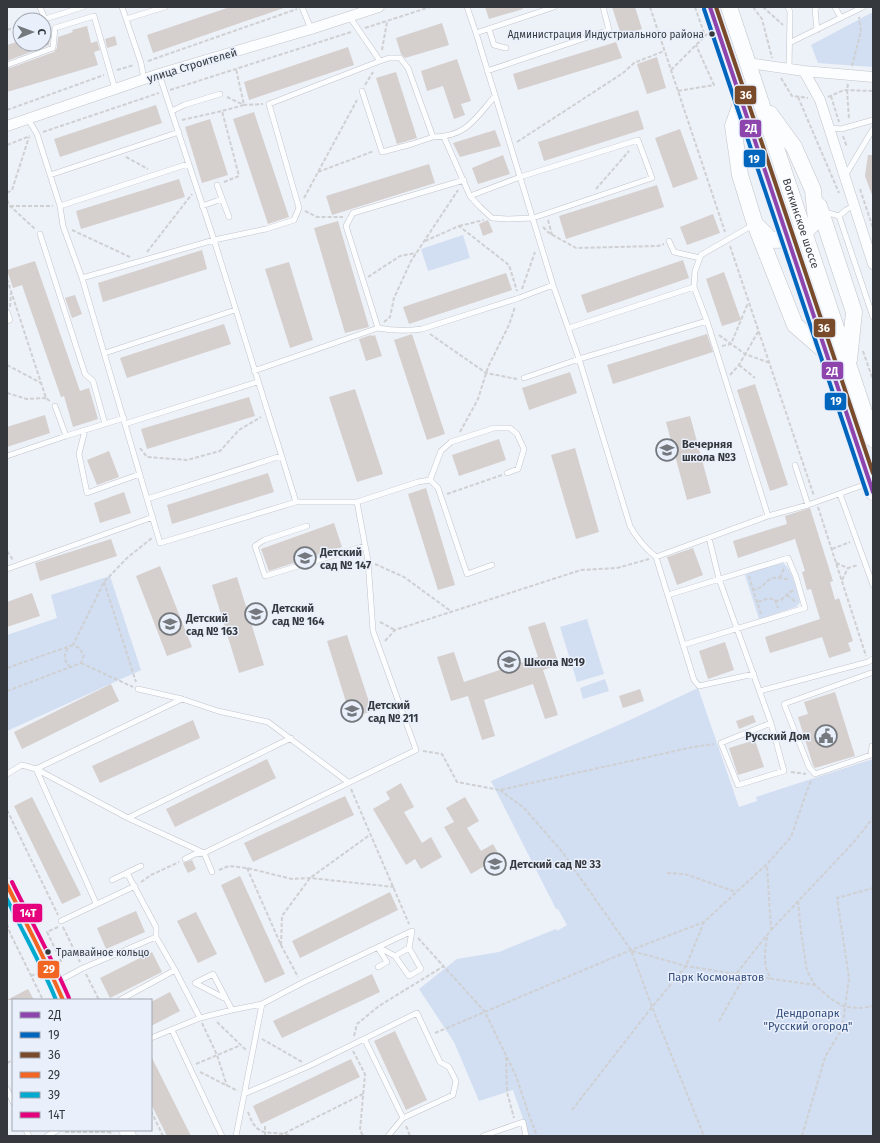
<svg xmlns="http://www.w3.org/2000/svg" width="880" height="1143" viewBox="0 0 880 1143" font-family="'Fira Sans',sans-serif">
  <style>
    .green { fill: #d2def2 }
    .building { fill: #d5cfce }
    .lines { fill: none; stroke-linecap: round; stroke-linejoin: round }
    .lane-casing { stroke: #c2c4ca; stroke-width: 6 }
    .street-casing { stroke: #c2c4ca; stroke-width: 11 }
    .secondary-casing { stroke: #c2c4ca; stroke-width: 15 }
    .primary-casing { stroke: #c2c4ca; stroke-width: 17 }
    .path { stroke: #cfd0d2; stroke-width: 2; stroke-dasharray: 4 2; stroke-linecap: butt }
    .lane { stroke: #fcfdfe; stroke-width: 5 }
    .street { stroke: #fcfdfe; stroke-width: 10 }
    .secondary { stroke: #fcfdfe; stroke-width: 14 }
    .primary { stroke: #fcfdfe; stroke-width: 16 }
    .bus-1-casing { stroke: #e9f0fc; stroke-width: 7 }
    .bus-2-casing { stroke: #e9f0fc; stroke-width: 7 }
    .bus-3-casing { stroke: #e9f0fc; stroke-width: 7 }
    .bus-4-casing { stroke: #e9f0fc; stroke-width: 7 }
    .bus-5-casing { stroke: #e9f0fc; stroke-width: 7 }
    .bus-6-casing { stroke: #e9f0fc; stroke-width: 7 }
    .bus-1 { stroke: #8e44ad; stroke-width: 4 }
    .bus-2 { stroke: #0065bd; stroke-width: 4 }
    .bus-3 { stroke: #7a4b2a; stroke-width: 4 }
    .bus-4 { stroke: #f26522; stroke-width: 4 }
    .bus-5 { stroke: #00a9ce; stroke-width: 4 }
    .bus-6 { stroke: #e5007d; stroke-width: 4 }
    .bus-dot { fill: #35383d; stroke: #e9f0fc; stroke-width: 1.5 }
    .labels { text-anchor: middle; stroke-width: 3; stroke-linejoin: round; paint-order: stroke }
    .bus-label { font-size: 10px; fill: #35383d; stroke: #e9f0fc; text-anchor: end }
    .street-label { font-size: 11px; fill: #35383d; stroke: #e9f0fc }
    .poi-label { font-size: 11px; font-weight: bold; fill: #35383d; stroke: #e9f0fc; text-anchor: start }
    .park-label { font-size: 11px; fill: #324c79; stroke: #e9f0fc }
    .line-badge { stroke: #e9f0fc; stroke-width: 1.5 }
    .badge-label { font-size: 11px; text-anchor: middle; font-weight: bold; fill: #fff }
  </style>
  <rect width="100%" height="100%" fill="#edf1f8"/>
  <path class="green" d="M873,12V67L818,63L811,45Z
    M463,235L470,258L428,271L421,249Z
    M783,563C792,568 797,592 800,602L796,607L759,619L745,575L753,571Z
    M110,576L141,670L7,731V635L57,618L51,595Z
    M587,619L604,674L577,682L560,627Z
    M605,679L609,691L583,699L580,688Z
    M698,688L739,807L757,801L756,797L873,759V1136H529L513,1090L479,1101L454,1042L419,989L457,959L499,952L556,929L557,931L567,925L558,909H556L491,781L630,720Z"/>
  <path class="building" d="M230,7H284V8L153,53L147,35Z
    M485,7H522L523,9L489,19Z
    M612,7H635L642,29L621,35Z
    M442,23L449,45L405,58L401,54L396,38Z
    M44,24H45L50,38L49,45L7,61V45L20,41V44H44Z
    M87,26L91,43L97,41L100,50L94,52L98,65L7,92V69L54,52L57,48L58,37L73,32L72,30Z
    M115,36L117,45L107,48L105,39Z
    M616,42L622,58L518,90L513,74Z
    M348,47L354,65L249,100L244,82Z
    M657,57L666,88L647,94L637,64Z
    M457,59L471,101L461,104L465,115L454,119L443,86L427,91L421,71Z
    M396,72L417,138L397,144L376,78Z
    M156,105L162,123L60,157L54,139Z
    M638,110L644,129L544,161L538,142Z
    M254,112L289,217L268,224L233,119Z
    M210,119L228,175L202,183L185,127Z
    M680,129L698,179L673,188L655,138Z
    M495,130L501,146L460,157L453,143Z
    M503,155L510,174L478,184L472,168Z
    M868,155H873V195H872L865,176Z
    M429,164L435,183L332,215L326,196Z
    M179,179L185,197L81,229L76,211Z
    M657,185L664,207L566,239L559,216Z
    M713,214L720,233L687,245L680,227Z
    M488,220L493,232L483,236L479,224Z
    M338,221L369,327L345,333L314,228Z
    M202,250L207,269L103,302L98,283Z
    M683,260L689,278L587,313L581,295Z
    M35,261L80,391L89,388L98,419L73,427L64,396L61,397L22,285L13,288L7,270Z
    M289,262L313,340L290,348L265,269Z
    M724,272L741,320L722,326L706,279Z
    M506,273L512,290L409,324L403,307Z
    M75,295L82,314L72,318L65,298Z
    M224,324L231,344L127,378L120,358Z
    M412,334L445,434L427,440L394,340Z
    M707,334L713,352L613,384L607,365Z
    M371,335L372,336L375,335L382,356L366,361L359,339Z
    M570,372L577,393L529,410L522,388Z
    M755,384L788,485L770,491L737,390Z
    M355,389L383,474L357,482L329,397Z
    M249,397L255,416L147,449L141,429Z
    M45,415L50,433L7,447V427Z
    M690,416L711,493L687,500L666,422Z
    M499,439L506,460L459,476L452,455Z
    M575,448L599,532L576,539L551,455Z
    M109,451L119,477L97,485L87,460Z
    M268,473L274,492L172,524L167,505Z
    M426,488L455,585L438,590L408,494Z
    M124,492L131,513L100,523L94,503Z
    M810,508L833,581L830,582L835,600L839,598L853,641L848,643L851,651L829,658L822,637L770,653L765,637L820,619L811,589L807,590L802,572L805,571L795,539L738,558L733,541L787,524L785,516Z
    M334,523L342,547L269,571L261,549Z
    M111,539L117,556L40,581L35,563Z
    M693,548L703,575L677,585L667,557Z
    M160,566L192,647L167,656L136,576Z
    M237,577L264,665L239,673L212,585Z
    M32,593L40,616L7,627V602Z
    M545,622L559,665L543,670L558,715L545,719L533,684L484,700L495,736L482,740L468,696L451,701L437,657L454,652L464,682L538,657L528,627Z
    M347,635L372,711L351,718L327,641Z
    M725,642L734,670L708,679L699,651Z
    M111,684L119,701L22,749L14,732Z
    M640,689L644,701L623,708L619,696Z
    M835,692L855,756L815,768L813,765L798,717L808,714L804,702Z
    M753,715L756,722L739,729L736,721Z
    M193,720L200,738L100,783L92,766Z
    M755,740L764,767L738,775L729,748Z
    M267,759L276,778L175,827L166,809Z
    M401,783L414,807L404,812L422,843L431,837L442,857L421,869L415,859L406,865L373,809L390,799L386,792Z
    M345,796L354,815L253,862L244,843Z
    M32,797L81,895L62,904L14,806Z
    M465,797L479,821L467,828L481,851L493,844L506,867L492,876L486,865L471,874L444,827L454,822L446,808Z
    M192,860L196,869L188,873L183,863Z
    M240,876L285,974L265,983L221,885Z
    M390,892L398,910L300,958L292,941Z
    M136,911L145,932L106,949L97,928Z
    M196,912L217,954L198,963L177,921Z
    M152,952L162,972L110,998L100,978Z
    M372,974L380,992L282,1038L273,1021Z
    M28,989L34,1000H7Z
    M170,992L180,1011L151,1026V1002Z
    M395,1031L427,1100L406,1110L374,1041Z
    M151,1056L191,1136H167L151,1104Z
    M351,1059L360,1077L261,1124L253,1106Z"/>
  <g class="lines">
    <g class="lane-casing">
      <path id="lane" d="M40,7L45,19L83,7
        M122,7L141,63L144,79
        M302,7L311,29
        M467,7L476,33L553,285L579,359L630,526C637,539 645,548 656,557L694,680L699,686L754,674
        M788,7L790,12L789,69
        M817,7L815,9L817,30
        M835,7L841,18
        M349,16L380,61
        M126,19L165,7
        M489,29L494,45L506,48
        M476,33L554,7
        M789,43L863,7
        M7,65L53,48L55,28L94,16L115,89
        M487,71L609,30L603,7
        M172,111L184,105L220,94
        M28,119L37,134L60,206L63,226L82,278L160,543L296,502L214,240L159,74
        M830,128L841,129L873,120
        M433,137C466,137 475,119 495,96
        M444,137L470,196L480,207L492,218L508,219L533,218L652,178L638,140L520,177L470,196
        M50,175L179,132
        M845,176L873,129
        M464,180L353,213L346,226L378,328C393,331 407,331 422,329L519,298L553,285
        M217,185L229,217
        M854,205L846,210L839,216L873,317
        M60,206L188,164
        M202,206L222,199
        M825,212L839,216
        M40,234L85,374L93,381L105,424
        M669,241L674,252L700,258
        M82,278L214,240L266,229L294,220L299,208L269,104L380,61L389,58H400L408,68L433,137L412,144L382,152L362,91
        M694,287L695,271L701,255L753,225
        M7,312L10,320L7,321
        M707,321L768,516
        M105,353L235,310
        M254,371L378,328
        M524,378L579,359L707,321L694,287L569,328
        M55,406L66,436L124,418
        M125,424L257,382
        M85,430L79,454L87,493L140,474
        M7,456L66,436
        M795,465L808,505L869,483
        M430,480L441,451L451,442L494,428H510L517,434L524,449L518,469L507,473
        M840,494L873,585
        M147,499L281,456
        M296,502H357L418,482L430,480L438,488L467,574L492,565
        M307,526L264,540L255,546L265,576L365,546
        M709,538L719,579L771,723L784,771L738,785L721,743L771,723
        M656,557L768,516L808,505
        M7,569L153,517
        M668,595L788,558L796,577L805,608L683,645
        M871,673L784,704L809,767L815,774L871,755L872,746H873
        M138,689L182,699L218,711L268,722L348,782
        M760,691L868,662L873,659
        M7,774L22,765L36,769L128,818L204,853L212,872
        M128,818L291,738
        M185,859L195,854L204,853L416,750L373,631L368,561L357,502
        M112,880L141,866
        M96,903L36,769L182,699
        M61,921L135,886
        M378,947L395,956L409,948L412,931
        M378,948L387,962L378,967
        M395,956L409,976L421,969L409,948
        M175,970L200,1018
        M57,982L83,968L156,937
        M224,998L195,983L213,974L232,1010
        M120,1000L175,970L156,937V927L127,873
        M172,1030L222,1136
        M151,1038L200,1018L232,1010L262,1004
        M365,1040L403,1118L388,1136
        M7,1089L13,1102
        M244,1094L309,1066L417,1013L440,1062L449,1067L456,1081L453,1095L403,1118
        M26,1130L29,1136
        M47,1136L58,1130
        M236,1136L262,1004L302,983L412,931
        M483,1136L523,1122L526,1136"/>
    </g>
    <g class="street-casing">
      <path id="street" d="M748,63L804,71L873,77
        M804,71L820,100L873,264
        M7,126L159,74L311,29L379,7"/>
    </g>
    <g class="secondary-casing">
      <path id="secondary" d="M7,885L34,941L49,967L63,1000
        M126,1130L129,1136"/>
    </g>
    <g class="primary-casing">
      <g id="primary">
        <path d="M710,7L789,240L873,492"/>
        <path id="s1" d="M729,7L873,439"/>
        <path d="M742,101L733,126L740,175L755,224L771,240C796,240 800,239 816,220L813,190L794,147L770,114"/>
        <path d="M819,206L854,312L849,360"/>
        <path d="M757,229L795,325L826,352"/>
      </g>
    </g>
    <path class="path" d="M650,7L725,232
      M695,7L705,36
      M753,7L762,19L772,58
      M763,7L783,25
      M365,28L430,7
      M7,30L20,26
      M382,50L387,22
      M148,61L297,9
      M852,66L861,31L859,17
      M117,70L134,65
      M671,70L707,34
      M781,78L792,96L808,98
      M848,84L847,90L849,119
      M365,85L373,72
      M170,90L351,32
      M678,91L714,85L696,45
      M831,96L839,122
      M227,97L244,105L263,104
      M798,97L839,193
      M828,97L844,90L873,91
      M7,110L104,75
      M182,120L222,111
      M43,132L159,93
      M843,136L847,147
      M517,142L623,73L634,63L664,51
      M7,145L30,136
      M126,157L148,169
      M318,172L374,151
      M224,182L239,176L222,111L244,105L236,69
      M596,189L629,151
      M860,189L873,228
      M7,193L12,190L29,137
      M304,198L357,100
      M7,200L10,206L35,229
      M10,206H53
      M305,211L317,217H343
      M548,220L552,235
      M459,226L484,220
      M543,227L549,233L576,248L658,246L664,244
      M72,230L130,257
      M425,241L459,226L509,265L517,291
      M730,246L814,496
      M147,252L192,194
      M368,277L400,256L416,253
      M7,279L46,398L51,402
      M522,289L535,252
      M10,307L11,293
      M384,322L390,317L394,298L411,261L458,190
      M430,334L486,373L517,379
      M719,335L745,354L770,363
      M722,346L731,344L748,303
      M863,351L873,380
      M7,365L41,383
      M739,365L755,378
      M730,375L739,365L759,330
      M7,393L27,399L46,398
      M460,432L478,399L488,367L509,325L515,307
      M140,448L147,457L187,460L220,451L239,430L261,417
      M447,494L502,475
      M818,507L866,656
      M832,549L850,542
      M7,551L13,560
      M836,563L848,568L858,565
      M375,564L404,577L452,612
      M749,576L753,590
      M780,578L784,568
      M842,580L848,568
      M104,582L136,682
      M787,595L796,602
      M775,600L778,608
      M758,602L769,598L777,601L781,600L790,592L794,590
      M761,614L753,590C757,589 760,588 762,586C766,583 768,579 773,578C779,576 783,580 789,579
      M380,622L395,630
      M385,641L395,630L581,570L617,568L649,559
      M68,648C63,656 64,660 70,667
      M81,663L133,687
      M7,668L73,645
      M7,691L81,663L84,655L79,648L73,645L104,582L127,558L152,538
      M423,751L442,754L457,782L500,790L693,747L714,744
      M791,772L806,774
      M351,789L409,924
      M500,790L524,808L560,849L631,950L652,1007L704,1136
      M7,810L58,915
      M247,868L281,945L298,977
      M219,870L229,866L247,868L292,879L310,878L394,887
      M667,873L685,874L736,892
      M141,882L151,875L179,862
      M798,901L801,932L807,971L815,985L831,999L845,1007L863,1008L873,1006
      M7,924L10,933L43,1000
      M58,927L47,932L61,961L60,962
      M63,927L80,962
      M771,930L853,843L873,818
      M767,937C765,951 762,968 772,979L815,985
      M418,938L485,1012L516,1076L529,1115L537,1136
      M281,945L282,916L310,878L371,834
      M632,951L686,966L736,974L771,930L767,865
      M86,974L99,1000
      M736,974L772,979
      M31,976L40,972
      M719,1021L745,975
      M217,1022L247,1051
      M202,1023L217,1055L227,1086
      M435,1033L631,950L704,922L767,864L791,837L809,785L812,780
      M354,1036L357,1024L379,1006L444,966
      M262,1039L302,1062
      M353,1051L365,1074L360,1130L363,1136
      M506,1057L507,1092L514,1118
      M7,1063L13,1060
      M196,1064L241,1045
      M200,1072L238,1091
      M572,1110L652,1007L686,966L704,922
      M151,1111L163,1136
      M248,1112C250,1117 252,1123 256,1127C265,1137 279,1130 290,1136
      M406,1126L410,1136
      M109,1130L112,1136
      M65,1132H110
      M265,1136V1125
      M279,1136L363,1094
      M326,1136H328
      M802,1136L825,1057L842,1029L849,978L837,898L873,888"/>
    <use href="#lane" class="lane"/>
    <use href="#street" class="street"/>
    <use href="#secondary" class="secondary"/>
    <use href="#primary" class="primary"/>
    <g class="bus-1-casing">
      <path id="bus-1" d="M710,7L873,492"/>
    </g>
    <g class="bus-2-casing">
      <path id="bus-2" d="M704,9L867,494"/>
    </g>
    <g class="bus-3-casing">
      <path id="bus-3" d="M716,7L873,473"/>
    </g>
    <g class="bus-4-casing">
      <path id="bus-4" d="M7,885C26,923 46,961 63,1000"/>
    </g>
    <g class="bus-5-casing">
      <path id="bus-5" d="M7,899C23,933 42,965 56,1000"/>
    </g>
    <g class="bus-6-casing">
      <path id="bus-6" d="M12,882C31,921 52,958 69,998"/>
    </g>
    <use href="#bus-1" class="bus-1"/>
    <use href="#bus-2" class="bus-2"/>
    <use href="#bus-3" class="bus-3"/>
    <use href="#bus-4" class="bus-4"/>
    <use href="#bus-5" class="bus-5"/>
    <use href="#bus-6" class="bus-6"/>
  </g>
  <defs>
    <g id="school-ring" transform="scale(1.15)"><circle r="9.5" fill="#e9f0fc" stroke="#75797e" stroke-width="1.5"/><path d="M0-5L7-2L0 1L-7-2ZM-4 1L0 2.5L4 1V4Q0 6-4 4Z" fill="#75797e"/></g>
    <g id="civic-ring" transform="scale(1.15)"><circle r="9.5" fill="#e9f0fc" stroke="#75797e" stroke-width="1.5"/><path d="M-.6-6.5H3V-4.5H.6V-3L4-1V1h2V6H-6V1h2V-1L-.6-3ZM-1.2 2.5V6h2.4V2.5Z" fill="#75797e"/></g>
  </defs>
  <g fill-rule="evenodd">
    <use href="#school-ring" x="667" y="450"/>
    <use href="#school-ring" x="305" y="558"/>
    <use href="#school-ring" x="256" y="614"/>
    <use href="#school-ring" x="170" y="624"/>
    <use href="#school-ring" x="509" y="662"/>
    <use href="#school-ring" x="352" y="711"/>
    <use href="#civic-ring" x="826" y="736"/>
    <use href="#school-ring" x="495" y="864"/>
  </g>
  <g class="bus-dot">
    <circle cx="712" cy="34" r="3.5"/>
    <circle cx="48" cy="952" r="3.5"/>
  </g>
  <g class="labels">
    <g class="bus-label">
      <text x="704" y="38">Администрация Индустриального района</text>
      <text x="56" y="956" text-anchor="start">Трамвайное кольцо</text>
    </g>
    <g class="street-label">
      <text transform="translate(192 65) rotate(-17)" y="4">улица Строителей</text>
      <text dy="4" stroke="none"><textPath href="#s1" startOffset="228">Воткинское шоссе</textPath></text>
    </g>
    <g class="poi-label">
      <text x="682" y="448">Вечерняя<tspan x="682" dy="13">школа №3</tspan></text>
      <text x="320" y="556">Детский<tspan x="320" dy="13">сад № 147</tspan></text>
      <text x="272" y="612">Детский<tspan x="272" dy="13">сад № 164</tspan></text>
      <text x="186" y="622">Детский<tspan x="186" dy="13">сад № 163</tspan></text>
      <text x="524" y="666">Школа №19</text>
      <text x="368" y="709">Детский<tspan x="368" dy="13">сад № 211</tspan></text>
      <text x="810" y="740" text-anchor="end">Русский Дом</text>
      <text x="510" y="868">Детский сад № 33</text>
    </g>
    <g class="park-label">
      <text x="716" y="981">Парк Космонавтов</text>
      <text x="808" y="1017">Дендропарк<tspan x="808" dy="13">"Русский огород"</tspan></text>
    </g>
  </g>
  <g class="line-badge">
    <rect x="734" y="85" width="23" height="20" rx="4" fill="#7a4b2a"/>
    <rect x="739" y="119" width="23" height="19" rx="4" fill="#8e44ad"/>
    <rect x="743" y="149" width="23" height="19" rx="4" fill="#0065bd"/>
    <rect x="813" y="318" width="23" height="20" rx="4" fill="#7a4b2a"/>
    <rect x="821" y="361" width="23" height="19" rx="4" fill="#8e44ad"/>
    <rect x="824" y="392" width="23" height="19" rx="4" fill="#0065bd"/>
    <rect x="12" y="903" width="31" height="20" rx="4" fill="#e5007d"/>
    <rect x="37" y="960" width="23" height="19" rx="4" fill="#f26522"/>
  </g>
  <g class="badge-label">
    <text x="746" y="99">36</text>
    <text x="751" y="132">2Д</text>
    <text x="754" y="163">19</text>
    <text x="824" y="332">36</text>
    <text x="832" y="375">2Д</text>
    <text x="836" y="405">19</text>
    <text x="28" y="917">14Т</text>
    <text x="49" y="973">29</text>
  </g>
  <rect width="880" height="1143" fill="none" stroke="#35383d" stroke-width="16"/>
  <rect x="12" y="999" width="140" height="132" fill="#e9f0fc" stroke="#a1a6b0"/>
  <rect x="20" y="1012" width="20" height="6" fill="#8e44ad" stroke="#a1a6b0"/>
  <text x="48" y="1019" font-size="12" fill="#35383d">2Д</text>
  <rect x="20" y="1032" width="20" height="6" fill="#0065bd" stroke="#a1a6b0"/>
  <text x="48" y="1039" font-size="12" fill="#35383d">19</text>
  <rect x="20" y="1052" width="20" height="6" fill="#7a4b2a" stroke="#a1a6b0"/>
  <text x="48" y="1059" font-size="12" fill="#35383d">36</text>
  <rect x="20" y="1072" width="20" height="6" fill="#f26522" stroke="#a1a6b0"/>
  <text x="48" y="1079" font-size="12" fill="#35383d">29</text>
  <rect x="20" y="1092" width="20" height="6" fill="#00a9ce" stroke="#a1a6b0"/>
  <text x="48" y="1099" font-size="12" fill="#35383d">39</text>
  <rect x="20" y="1112" width="20" height="6" fill="#e5007d" stroke="#a1a6b0"/>
  <text x="48" y="1119" font-size="12" fill="#35383d">14Т</text>
  <g transform="translate(32 32) rotate(89)"><circle r="19" fill="#e9f0fc" stroke="#a1a6b0"/>
  <path d="M0-3L7 15L0 10L-7 15Z" fill="#75797e"/>
  <text y="-6" font-size="11" font-weight="bold" text-anchor="middle" fill="#35383d">С</text>
  </g>
</svg>
